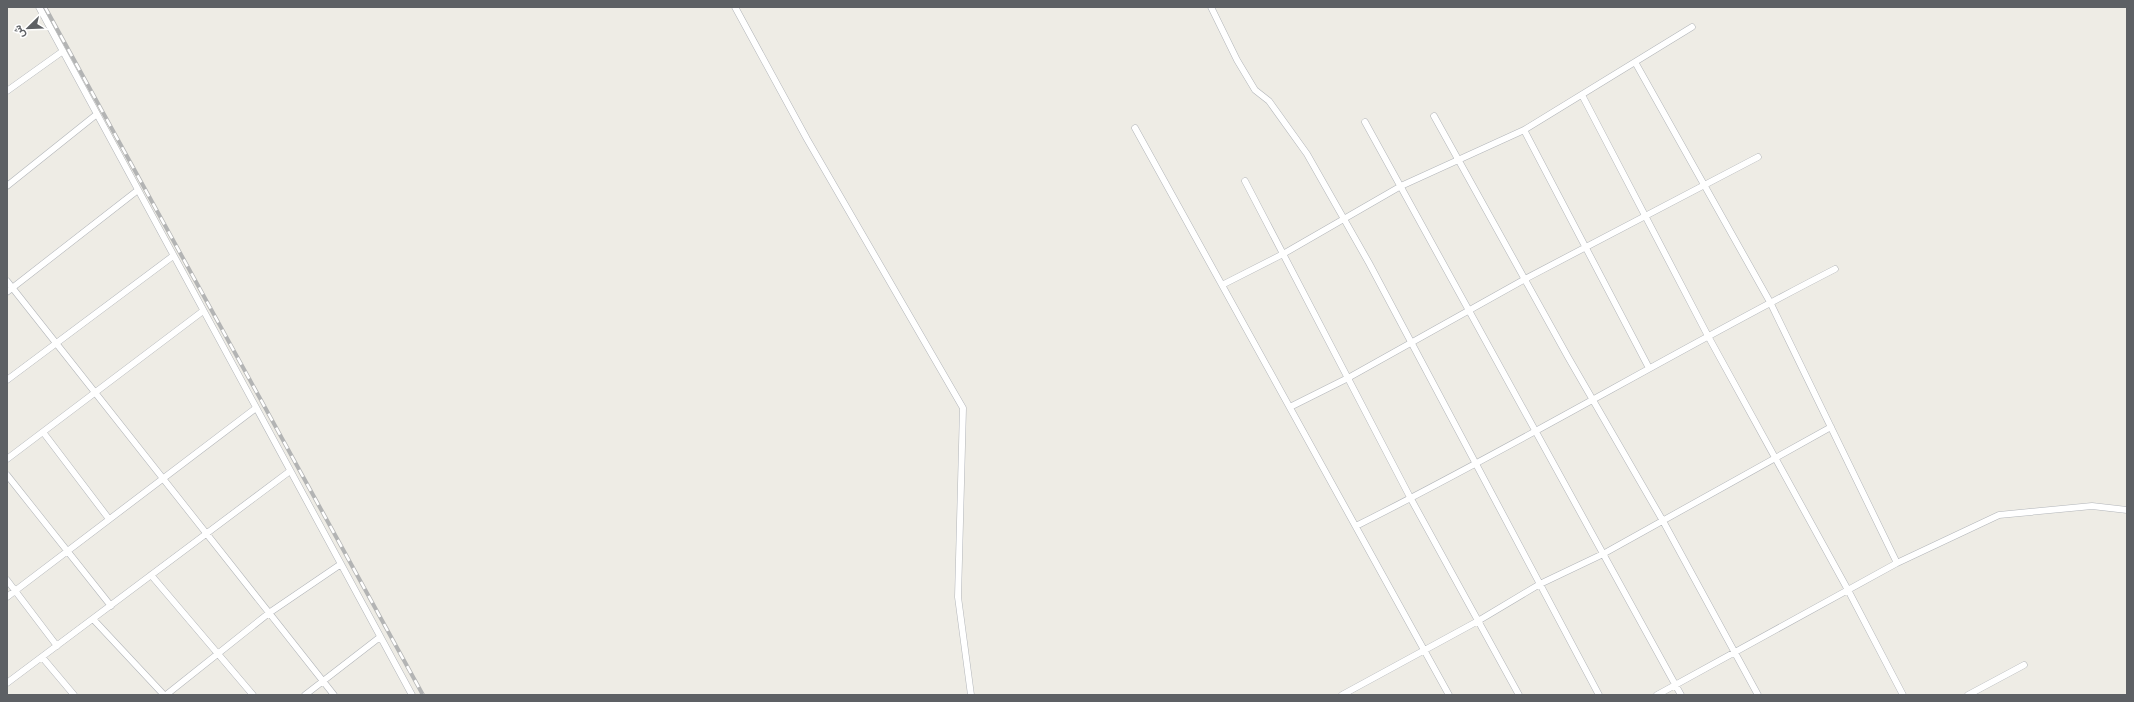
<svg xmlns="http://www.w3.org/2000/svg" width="2134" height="702" viewBox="0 0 2134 702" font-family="'PT Sans Narrow',Vazirmatn,sans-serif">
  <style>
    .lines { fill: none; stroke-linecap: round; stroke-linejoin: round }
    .minor-casing { stroke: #b2b5b9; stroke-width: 7 }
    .minor { stroke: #fff; stroke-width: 6 }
    .rail-casing { stroke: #b3b4b4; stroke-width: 4 }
    .rail { stroke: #fff; stroke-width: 2.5; stroke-dasharray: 8; stroke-linecap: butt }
  </style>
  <rect width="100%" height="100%" fill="#eeece5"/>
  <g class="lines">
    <g class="minor-casing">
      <path id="minor" d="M39,7L412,695
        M735,7L807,139L963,408L958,597L971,695
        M1211,7L1237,60L1255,90L1269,101L1307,154L1369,263L1599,695
        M1635,62L1770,302L1897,563
        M7,91L63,51
        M1582,95L1708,336L1848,590L1903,695
        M1434,116L1568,357L1663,521L1758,695
        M1365,122L1681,695
        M1135,128L1449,695
        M1524,130L1649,368
        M1245,181L1411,499L1519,695
        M7,186L97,114
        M7,281L334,695
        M1222,285L1283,254L1401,186L1524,130L1692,27
        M7,292L138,190
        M7,380L173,256
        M1290,407L1348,378L1525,279L1758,157
        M43,432L109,519
        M7,459L203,311
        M7,475L111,606
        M1356,526C1518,445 1673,352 1835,269
        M151,575L253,695
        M7,580L57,646
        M7,597L256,408
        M93,619L164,695
        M42,657L74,695
        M7,683L290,471
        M166,695L269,613L341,564
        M305,695L380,637
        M1342,695L1478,621L1540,584L1603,554L1831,427
        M1657,695L1897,563L1999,515L2092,506L2127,510
        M1968,695L2024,665"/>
    </g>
    <use href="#minor" class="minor"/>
    <g class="rail-casing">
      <path id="rail" d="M45,7L423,695"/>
    </g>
    <use href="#rail" class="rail"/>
  </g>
  <rect width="2134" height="702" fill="none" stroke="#5d6064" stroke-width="16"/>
  <g transform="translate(28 28) rotate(247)" stroke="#ffffff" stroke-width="3" paint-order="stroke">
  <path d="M0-3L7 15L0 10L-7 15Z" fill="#5d6064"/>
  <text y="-6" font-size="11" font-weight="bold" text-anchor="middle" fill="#5d6064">ش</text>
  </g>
</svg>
